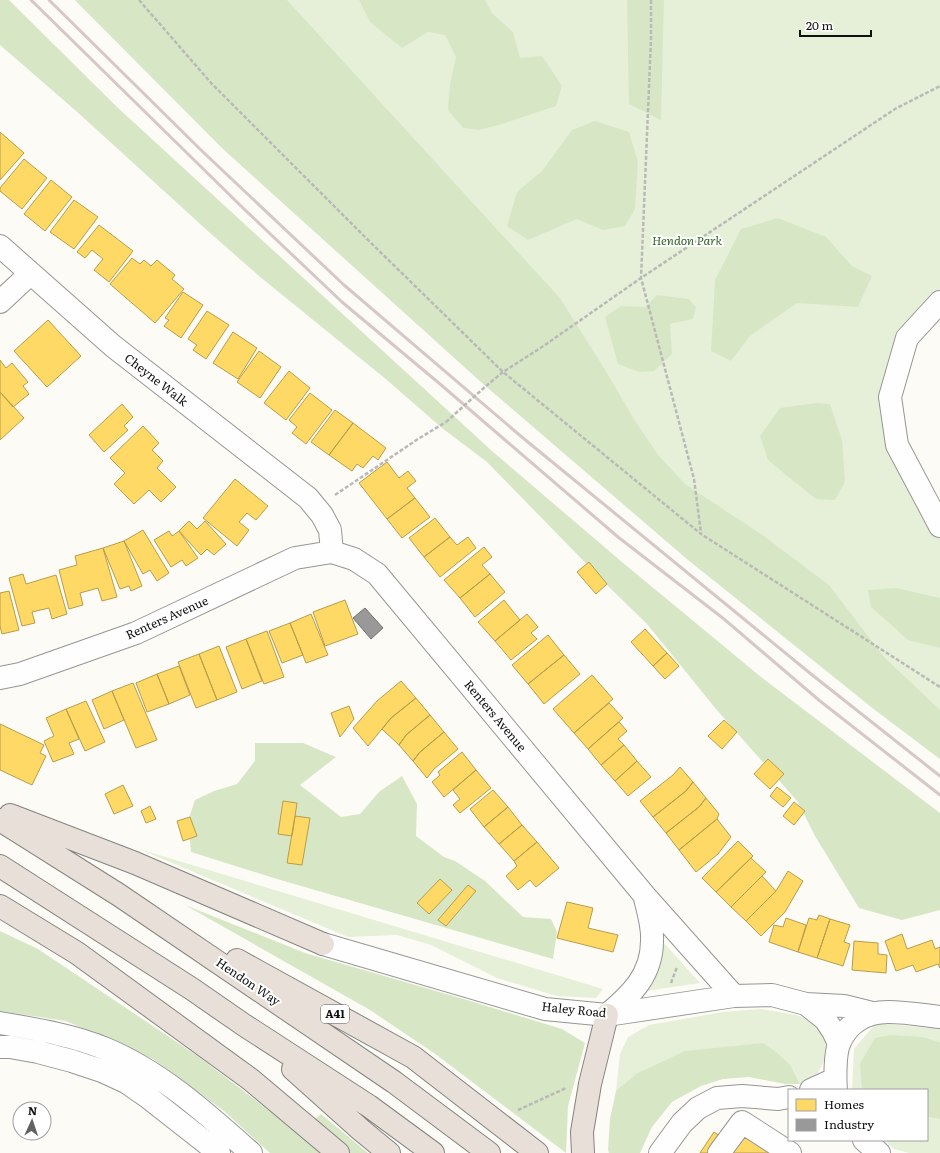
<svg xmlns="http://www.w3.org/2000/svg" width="940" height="1153" viewBox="0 0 940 1153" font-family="Literata,serif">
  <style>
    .green { fill: #e6f0d8 }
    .forest { fill: #d7e7c6 }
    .homes { fill: #ffd966; stroke: #b79d4c }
    .industry { fill: #999; stroke: #707070 }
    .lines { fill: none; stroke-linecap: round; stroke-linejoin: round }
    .minor-casing { stroke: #969694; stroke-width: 24 }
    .highway-casing { stroke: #848381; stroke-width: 24 }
    .path { stroke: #b9b9b8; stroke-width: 2.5; stroke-dasharray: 4 2; stroke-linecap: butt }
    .minor { stroke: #fffefe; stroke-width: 22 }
    .highway { stroke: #e8e0d8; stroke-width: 22 }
    .rail { stroke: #d7c7c7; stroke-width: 3 }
    .path-bridge { stroke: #b9b9b8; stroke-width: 2.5; stroke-dasharray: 4 2; stroke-linecap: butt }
    .labels { text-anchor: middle; stroke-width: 4; stroke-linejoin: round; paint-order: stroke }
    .shield { fill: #fff; stroke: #585858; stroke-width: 1 }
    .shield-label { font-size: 11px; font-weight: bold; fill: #101010 }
    .park-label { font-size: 12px; font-style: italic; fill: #326424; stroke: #fff }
    .street-label { font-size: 12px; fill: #101010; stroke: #fff }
  </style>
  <rect width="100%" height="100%" fill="#fcfbf6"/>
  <path class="green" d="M75,0H940V302L907,339L891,398L940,528V759L875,710L687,559L481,382L222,148Z
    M139,849L603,989L596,998L557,996L497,978L431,945L397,935L348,937Z
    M664,943L700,983L646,991L660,964Z
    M760,1009L796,1015L810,1020L819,1028L825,1041L827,1055L816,1077L800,1084L791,1066L616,1091L620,1054L628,1037L649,1025L723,1012Z
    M876,1023L940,1029V1042L923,1037L862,1088L867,1090H852L854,1049Z
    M927,1117L940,1119V1153H909L894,1149L885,1140H927Z"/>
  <path class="forest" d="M0,0H9L117,107L492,451L622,562L761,677L940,813V910L902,920L859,908L815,836L798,802L716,709L647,624L608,586L487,462L442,428L387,380L259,276L209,232L75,110L0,45Z
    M75,0H287L560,298L607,373L635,421L659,456L685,484L761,534L829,585L884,657L940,710V759L875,710L687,559L481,382L222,148Z
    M359,0H485L492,13L513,32L520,58L542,56L562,86L556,106L502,124L479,130L463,128L448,110L450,84L456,57L445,35L428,32L402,48L370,22Z
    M627,0H664L661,120L629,104Z
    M595,121L629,132L638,162L635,209L625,226L603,230L577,219L528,240L507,226L517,192L542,171L572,130Z
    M778,218L826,237L852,266L872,276L858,307L797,303L750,336L731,361L711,351L715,280L741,229Z
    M657,295L689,299L696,307L693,319L670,324L672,354L654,371L639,372L618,364L605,317L621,306L645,307Z
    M816,403L830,404L842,440L845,482L835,500L816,499L786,475L768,460L760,436L780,408Z
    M896,588L940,598V648L908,640L871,607L868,590Z
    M255,743H303L336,757L300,785L341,817L360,814L379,792L402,776L417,804L416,836L444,857L455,861L485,881L523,917L551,919L557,932L553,959L277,879L191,852L188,821L195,800L214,791L237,784L255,761Z
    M185,905L305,953L467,1000L562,1029L585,1043L568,1106L566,1153L434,1053L370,1010Z
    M0,931L38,949L199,1057L325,1153H270L224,1111L153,1059L66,1021L0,1011Z
    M890,1035L923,1037L940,1042V1119L927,1117V1090H867L862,1088L860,1063L875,1038Z
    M763,1043L775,1051L791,1066L800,1084H785L749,1077L723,1079L701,1086L672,1102L652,1127L640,1153H609L608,1150L610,1119L616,1091L636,1074L685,1051Z
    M321,1114L368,1153H348L312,1121Z"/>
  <path class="homes" d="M0,132L24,153L0,180Z
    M24,159L47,178L22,209L0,191V188Z
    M51,180L72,197L45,231L24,214Z
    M74,200L98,217L74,249L50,232Z
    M99,225L133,251L109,282L94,270L103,259L92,250L85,258L77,252Z
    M132,258L140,264L144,260L151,266L157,260L175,275L172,279L184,289L155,323L110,284Z
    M183,292L203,305L181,338L164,326L169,320L165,318Z
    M207,311L229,325L206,359L193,350L197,345L188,339Z
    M48,320L81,356L47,387L14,351Z
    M233,332L257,348L238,379L213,363Z
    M259,351L281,367L260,398L237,382Z
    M0,360L6,368L12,363L28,382L23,386L29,394L13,407L0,392Z
    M289,371L310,388L286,420L264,403Z
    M0,392L24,418L0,440Z
    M310,393L332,410L306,444L292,433L297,427L289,420Z
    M122,404L133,417L124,426L128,430L104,452L89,435Z
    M335,410L353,423L329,455L311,442Z
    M353,423L386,448L378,460L373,456L363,468L357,464L352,471L329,455Z
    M143,426L159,443L152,450L163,461L157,468L176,487L161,502L149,490L134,504L114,484L125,473L110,458Z
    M387,462L399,478L408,471L416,481L407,488L415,498L387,519L359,483Z
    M235,479L268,506L256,520L247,513L239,522L249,530L237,546L203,518Z
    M415,498L430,517L402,538L387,519Z
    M435,518L450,537L424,557L409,538Z
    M189,521L197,529L205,521L226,544L214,555L207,549L201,555L179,531Z
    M143,530L169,573L157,581L150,570L143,574L124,541Z
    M169,531L172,536L179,531L198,558L186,566L182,560L171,567L154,540Z
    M450,537L457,545L468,537L476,548L440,577L424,557Z
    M124,541L142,586L131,591L129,586L120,589L103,548Z
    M484,547L492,557L482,565L490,574L460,598L444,580Z
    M103,548L117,597L102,601L98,588L80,593L83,605L69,609L59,570L77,565L75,556Z
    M589,562L607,584L596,594L577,572Z
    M23,574L26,584L56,575L67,614L52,619L49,608L32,612L35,623L22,626L9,578Z
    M490,574L505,592L475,617L460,598Z
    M9,591L19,630L2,634L0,626V593Z
    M345,600L358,634L325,646L313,612Z
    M504,600L520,620L495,641L478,622Z
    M311,614L328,655L306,663L290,623Z
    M527,614L538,627L531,633L537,639L511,660L495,641Z
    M290,623L303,655L282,663L269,631Z
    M645,629L667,653L653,666L631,642Z
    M267,631L284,677L264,684L246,639Z
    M548,635L564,655L528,684L512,665Z
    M246,639L262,681L242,689L226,647Z
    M219,646L237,692L217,700L199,654Z
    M667,653L679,666L665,679L653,666Z
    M199,654L217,700L196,708L178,662Z
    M564,655L580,674L544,704L528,684Z
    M179,666L190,695L169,704L157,674Z
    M157,674L169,704L147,712L136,683Z
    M592,675L613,699L574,733L553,709Z
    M401,681L416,698L391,718L368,746L353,728L377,701Z
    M133,683L157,740L136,748L112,691Z
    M112,691L124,720L104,729L92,700Z
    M416,698L430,715L406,735L399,745L382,729L391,718Z
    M86,701L105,742L85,751L66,709Z
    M609,703L623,718L588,749L574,733Z
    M349,706L354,719L340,737L331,713Z
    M66,709L79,739L69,743L74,754L53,762L44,741L54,736L46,718Z
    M430,715L444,732L420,752L413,761L399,745L406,735Z
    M724,720L737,732L722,749L708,736Z
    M619,722L627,731L618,739L624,745L601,765L588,749Z
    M0,724L44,745L40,753L46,756L32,785L0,770Z
    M444,732L458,749L434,769L427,778L413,761L420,752Z
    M624,745L637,761L615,781L601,765Z
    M462,752L476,770L444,797L432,782L440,775L438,772Z
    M768,759L784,774L770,789L754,774Z
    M637,761L651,777L628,796L615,781Z
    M680,767L693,782L686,791L653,817L640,801L673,775Z
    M476,770L491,788L460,813L453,805L460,799L453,790Z
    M693,782L706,798L699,807L666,833L653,817L686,791Z
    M123,785L133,806L114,814L105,794Z
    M777,787L791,798L783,807L770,796Z
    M493,790L508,807L484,827L470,809Z
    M706,798L719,814L717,819L679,850L666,833L699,807Z
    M283,801L297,803L292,836L278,834Z
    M794,802L805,811L794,825L783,816Z
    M150,806L156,819L146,823L141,811Z
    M508,807L522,825L499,844L484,827Z
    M295,816L310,818L302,865L287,863Z
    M190,817L197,836L183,841L177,821Z
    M717,819L731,837L718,854L696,872L679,850Z
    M522,825L537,842L514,861L499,844Z
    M738,841L753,856L716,892L702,878Z
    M537,842L559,868L536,887L530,880L518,890L506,876L517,866L514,861Z
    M751,858L766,872L731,907L716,892Z
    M788,871L803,881L785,912L761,936L746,921L776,891Z
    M762,876L776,891L746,921L731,907Z
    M440,879L452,890L429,914L417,903Z
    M468,885L476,891L446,926L438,920Z
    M567,902L593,908L588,928L618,935L613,952L557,938Z
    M819,915L830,919L817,958L798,952L809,918L817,920Z
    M786,918L806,925L798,952L769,942L774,925L783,927Z
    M830,919L850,925L844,942L850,944L843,966L817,958Z
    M902,934L907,949L932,940L935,949L940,947V968L938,964L916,972L913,965L896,971L885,941Z
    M854,941L878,943V954L887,955L886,973L852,970Z
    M714,1132L724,1139L713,1153H700Z
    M747,1132L781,1153H733Z"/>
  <path class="industry" d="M365,608L383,628L371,639L353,618Z"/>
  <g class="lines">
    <g class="minor-casing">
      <path id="minor" d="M0,246L113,346L308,498L322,515L330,530L332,552
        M0,302L30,274
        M940,302L907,338L890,397L897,445L940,526
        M0,678L20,674L136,633L295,558L332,552L354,559L377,574L645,896L734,996
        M323,944L545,1009L607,1015L734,996L772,995L806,1004L844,1006L872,1013
        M806,1004L825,1019L833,1031L839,1044
        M607,1015C631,995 652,975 652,941C653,926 648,912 645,898
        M0,1023C35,1029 73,1035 106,1049C161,1072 207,1114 251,1153
        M0,1047H10L38,1052L72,1061L102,1071L126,1082L149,1098L219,1153
        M811,1090L835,1079
        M836,1090C835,1079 835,1054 839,1044C847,1023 866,1012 888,1012C905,1012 923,1015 940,1017
        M864,1140L879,1153
        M660,1153L682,1123L698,1108L717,1098L742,1096L778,1099L789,1097
        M719,1153L742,1122L790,1153"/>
    </g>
    <g class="highway-casing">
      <path id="highway" d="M10,815L135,863L323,944
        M0,820L119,895L394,1082L489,1153
        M0,866L192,989L244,1025L369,1106L433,1153
        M0,906L77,953L250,1079L338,1153
        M237,960L413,1057L537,1153
        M293,1069L361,1130L389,1153
        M583,1153L582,1132L590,1084L607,1015"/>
    </g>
    <path class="path" d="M139,0L212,84L367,239L503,372L701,534L940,687
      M651,0V39L641,278L694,479L701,533
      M486,386L503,372L542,347L641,278L895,109L940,86
      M335,495L418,439L446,422
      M671,983L677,967
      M518,1110L566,1088"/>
    <use href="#minor" class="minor"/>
    <use href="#highway" class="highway"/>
    <path class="rail" d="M31,0L243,208L342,302L440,384L618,537L724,619L820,701L940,795
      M49,0L202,151L344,285L523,438L811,674L940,776"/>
    <path class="path-bridge" d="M446,422L486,386"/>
  </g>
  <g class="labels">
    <rect class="shield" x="321" y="1005" width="28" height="18" rx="3"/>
    <g class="shield-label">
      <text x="335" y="1018">A41</text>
    </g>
    <g class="park-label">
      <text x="687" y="245">Hendon Park</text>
    </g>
    <g class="street-label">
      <text transform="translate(156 380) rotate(38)" y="4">Cheyne Walk</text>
      <text transform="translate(167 618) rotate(-24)" y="4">Renters Avenue</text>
      <text transform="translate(495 716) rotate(50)" y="4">Renters Avenue</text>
      <text transform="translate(248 982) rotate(34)" y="4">Hendon Way</text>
      <text transform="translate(574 1010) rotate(6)" y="4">Haley Road</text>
    </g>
  </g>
  <rect x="788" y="1089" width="140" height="52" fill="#ffffff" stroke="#9f9f9f"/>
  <rect x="796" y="1099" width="20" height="12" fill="#ffd966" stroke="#9f9f9f"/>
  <text x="824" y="1109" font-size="12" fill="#101010">Homes</text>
  <rect x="796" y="1119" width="20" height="12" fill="#999999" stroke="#9f9f9f"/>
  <text x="824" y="1129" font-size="12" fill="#101010">Industry</text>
  <g transform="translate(32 1121) rotate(3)"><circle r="19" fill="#ffffff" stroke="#9f9f9f"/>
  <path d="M0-3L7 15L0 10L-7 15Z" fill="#636260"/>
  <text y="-6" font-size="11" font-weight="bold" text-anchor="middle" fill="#101010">N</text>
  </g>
  <path d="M800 30v6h71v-6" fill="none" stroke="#101010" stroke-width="2"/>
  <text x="806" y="30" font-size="12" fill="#101010" stroke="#ffffff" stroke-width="3" paint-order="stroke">20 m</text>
</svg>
